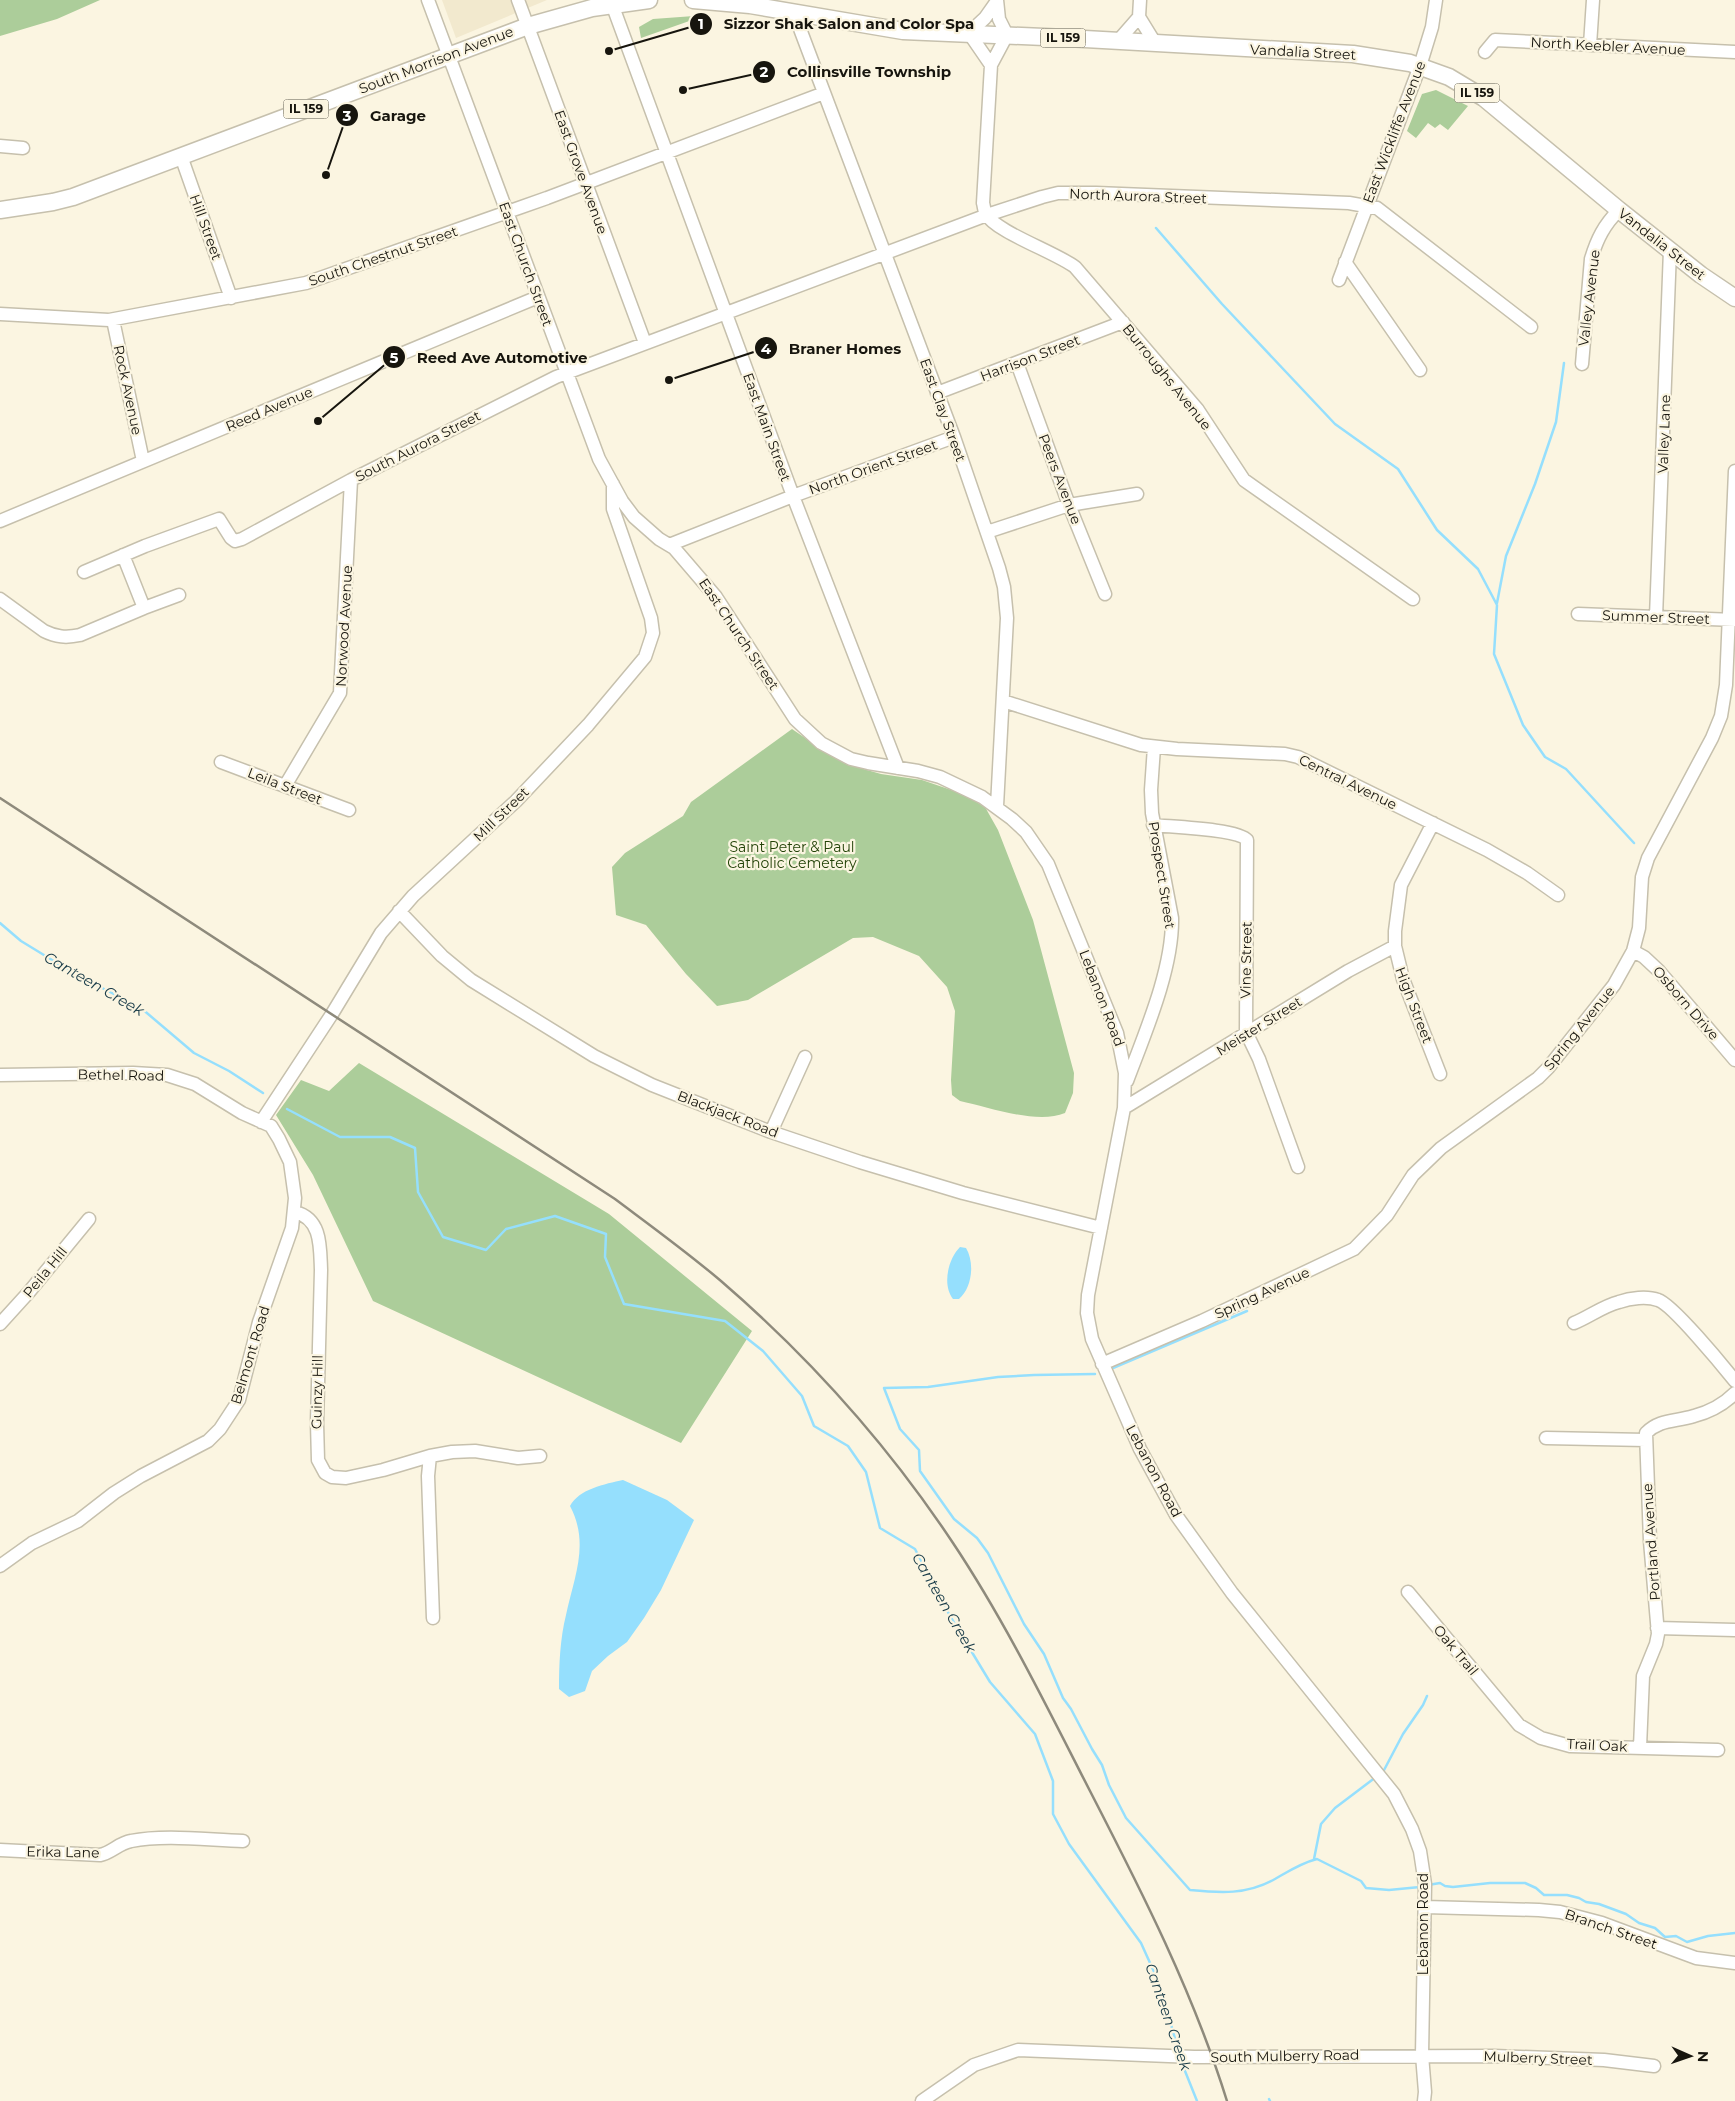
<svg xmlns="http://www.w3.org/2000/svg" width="1735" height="2101" viewBox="0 0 1735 2101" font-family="Montserrat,sans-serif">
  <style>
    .built { fill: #f2e9ce }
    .green { fill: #accd9a }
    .water { fill: #95dffd }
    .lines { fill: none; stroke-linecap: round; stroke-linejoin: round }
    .stream { stroke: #95dffd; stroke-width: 2.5 }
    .minor-casing { stroke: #c6c0ad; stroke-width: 15 }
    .major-casing { stroke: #c6c0ad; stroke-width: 19 }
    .minor { stroke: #fff; stroke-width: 12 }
    .major { stroke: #fff; stroke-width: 16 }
    .rail { stroke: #8e8a7c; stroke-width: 2.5 }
    .labels { text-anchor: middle; stroke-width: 4.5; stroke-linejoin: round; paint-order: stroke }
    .shield { fill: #fbf5e1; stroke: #5b584d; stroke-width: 1 }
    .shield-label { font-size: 12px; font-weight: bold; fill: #17150e }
    .street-label { font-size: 14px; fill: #17150e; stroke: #fbf5e1 }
    .park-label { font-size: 14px; fill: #224207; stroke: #fbf5e1 }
    .water-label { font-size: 15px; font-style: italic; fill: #173a47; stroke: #fbf5e1 }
    .leader { fill: none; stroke: #17150e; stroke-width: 2 }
    .callout-dot { fill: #17150e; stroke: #fbf5e1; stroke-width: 2 }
    .mark-label { font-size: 15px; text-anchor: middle; font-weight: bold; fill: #fff }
    .callout-label { font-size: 15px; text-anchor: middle; font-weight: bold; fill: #17150e; stroke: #fbf5e1; stroke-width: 4.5; stroke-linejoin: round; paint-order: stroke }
  </style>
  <rect width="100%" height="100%" fill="#fbf5e1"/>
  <path class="built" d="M442,0H547L456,38Z"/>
  <path class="green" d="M0,0H100L57,19L0,36Z
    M694,16L695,19L641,38L639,27L653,19Z
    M1436,90L1468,106L1448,130L1440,124L1435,128L1428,123L1416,138L1407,131L1422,94Z
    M792,729L830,755L853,766L881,774L922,780L963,794L985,807L998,830L1033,920L1074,1073L1073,1093L1065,1113C1037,1125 989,1107 960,1101L952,1095L951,1080L955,1011L947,987L919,956L873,937L853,938L748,1000L717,1006L686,974L646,925L616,915L612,867L625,853L683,816L691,802Z
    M359,1063L609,1214L752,1331L681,1443L373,1301L313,1175L276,1115L301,1080L329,1091Z"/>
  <path class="water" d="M960,1247L966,1248C975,1263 972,1288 959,1299H953C942,1285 948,1259 960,1247Z
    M623,1480L667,1500L694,1520L661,1590L644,1618L627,1642L608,1656L592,1671L585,1691L569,1697L559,1689C559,1665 560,1639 566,1615C574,1577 590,1544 570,1506C579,1489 605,1484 623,1480Z"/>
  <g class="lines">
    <path class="stream" d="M1156,228L1222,304L1335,424L1398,469L1437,530L1478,569L1497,605L1494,654L1523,725L1545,757L1566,769L1634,843
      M1497,603L1506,556L1535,484L1556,422L1564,363
      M0,923L21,941L75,974L141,1008L194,1053L229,1071L263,1093
      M287,1109L340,1137H390L415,1148L418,1192L443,1237L486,1250L506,1229L555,1216L606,1234L605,1257L624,1304L725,1321L763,1351L802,1396L814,1426L848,1446L866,1472L880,1528L915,1549L950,1616L990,1682L1035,1734L1053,1781V1814L1069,1844L1141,1943L1160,1985L1179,2053
      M1113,1368L1247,1311
      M1095,1374L1034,1375L998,1377L928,1387L884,1388L900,1429L919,1450L920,1471L954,1519L977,1538L988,1553L1024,1624L1044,1654L1063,1698L1071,1709L1092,1749L1102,1765L1109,1785L1126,1818L1190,1890C1220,1893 1247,1895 1275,1879C1289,1871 1301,1863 1317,1859L1361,1881L1366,1888L1389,1890L1420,1887
      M1383,1772L1403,1734L1423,1705L1427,1696
      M1314,1859L1321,1824L1335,1808L1376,1777
      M1428,1885L1440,1883L1445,1886L1453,1887L1490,1883H1525L1536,1888L1544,1895H1567L1579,1898L1586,1902L1599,1904L1626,1914L1639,1923L1655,1928L1665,1937L1676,1936L1687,1942L1708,1936L1735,1933
      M1181,2061L1197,2101
      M1269,2099L1270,2101"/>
    <g class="minor-casing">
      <path id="minor" d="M428,0L599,459L622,501L634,517L659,539L674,548L716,597L795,719L821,743L851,759L868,763L918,771L940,777L982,797L1012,819L1026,832L1048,864L1117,1033L1125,1073L1124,1108L1088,1295L1087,1313L1092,1339L1140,1449L1176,1515L1232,1593L1394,1794L1412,1829L1420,1851L1425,1884L1422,2055L1425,2092L1424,2101
        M518,0L645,343
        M997,0L999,19L1007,35L991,65L983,203C984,206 984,211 986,214C996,232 1055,252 1075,267L1198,410L1244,480L1413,599
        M612,4L793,496L898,768
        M794,13L954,437L999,568L1004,587L1007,618L997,806
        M1139,17L1155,43
        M1139,17L1140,0
        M1118,41L1139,17
        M1590,45L1593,0
        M1485,52L1495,40L1735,52
        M991,65L969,33L985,18L997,1
        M0,146L23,148
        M181,156L231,298
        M1345,262L1420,370
        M1339,280L1420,66L1432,27L1436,0
        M0,314L109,320L306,283L547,198L824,93
        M113,320L143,461
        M1017,363L1069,505L1105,594
        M1582,364L1591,259C1597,239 1604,225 1619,210
        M937,393L1123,322
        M0,521L538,297
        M987,532L1069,505L1137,494
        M669,545L793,496L954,437
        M123,555L144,608
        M84,572L145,546L219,519L231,538L235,541L242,539L351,480L556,377L987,215L1042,197L1058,193H1096L1349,203L1377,208L1531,327
        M0,599L44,631C56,637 66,638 80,635L144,608L179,595
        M1578,614L1735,620
        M1656,617L1670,250
        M1003,701L1141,745L1177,749L1285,754L1298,757L1487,850L1527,873L1558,895
        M221,762L349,810
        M285,786L340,693L351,480
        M1433,823L1401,885L1395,931V946L1403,979L1440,1074
        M1153,825C1171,827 1238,829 1247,840L1246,1032L1259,1059L1298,1167
        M399,911L442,956L471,980L594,1056L652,1085L771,1132L860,1162L963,1193L1101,1228
        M1633,951L1644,957L1659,971L1735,1060
        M0,1075L133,1073L167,1075L195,1084L242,1113L271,1126L279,1139L290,1162L295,1198L292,1228L259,1322L239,1400L220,1429L208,1441L141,1476L114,1493L78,1521L32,1543L0,1566
        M1127,1081C1145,1033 1173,969 1172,918L1152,813L1151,790L1154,747
        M1124,1108L1348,971L1395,946
        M261,1122L332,1014L381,933L413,896L516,801L588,725L645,657L653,633L651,618L613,509V484
        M771,1132L805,1057
        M295,1212C322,1219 320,1247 321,1270L317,1423L318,1460L325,1473L332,1477L346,1478L383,1470L430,1456L452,1452L475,1451L518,1458L540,1456
        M1574,1323C1589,1317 1603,1306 1619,1302C1630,1298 1647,1296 1658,1300C1672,1304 1723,1366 1735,1381
        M0,1324L29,1292L89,1219
        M1102,1364L1202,1321L1354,1249L1387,1215L1413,1175L1441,1148L1538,1078L1548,1068L1614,985L1633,951L1639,928L1642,877L1648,858L1712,738L1721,716L1726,685L1735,471
        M1546,1438L1646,1440
        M430,1456L428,1476L433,1618
        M1408,1592L1519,1725L1541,1738L1570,1746L1718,1750
        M1657,1628L1735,1630
        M1640,1747L1643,1676L1656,1644L1658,1634L1650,1541L1646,1433C1660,1419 1675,1422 1694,1416C1709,1412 1724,1404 1735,1393
        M0,1850L100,1855C111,1853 119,1843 131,1841C165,1834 208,1840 243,1841
        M1425,1907L1539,1910L1560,1912L1602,1923L1696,1958L1735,1963
        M922,2101L974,2065L1018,2050L1194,2057L1494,2056L1604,2060L1654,2066"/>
    </g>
    <g class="major-casing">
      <path id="major" d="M693,0L750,5L903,31L1067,38L1353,54L1410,63L1449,77L1484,98L1619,210L1701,275L1735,298
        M0,210L53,202L73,197L528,26L592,8L649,0"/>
    </g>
    <use href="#minor" class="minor"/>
    <use href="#major" class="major"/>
    <path class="rail" d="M0,798L615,1199C651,1226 687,1252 721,1281C809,1357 888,1445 953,1543C1005,1621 1047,1707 1090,1791C1142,1892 1193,1992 1227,2101"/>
  </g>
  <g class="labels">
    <g class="shield">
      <rect x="1040.5" y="28.5" width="45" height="19" rx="4"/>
      <rect x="1454.5" y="83.5" width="45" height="19" rx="4"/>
      <rect x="283.5" y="99.5" width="45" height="19" rx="4"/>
    </g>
    <g class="shield-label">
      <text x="1063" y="42">IL 159</text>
      <text x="1477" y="97">IL 159</text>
      <text x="306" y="113">IL 159</text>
    </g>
    <g class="street-label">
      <text transform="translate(1608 46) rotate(3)" y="5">North Keebler Avenue</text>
      <text transform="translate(1303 52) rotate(3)" y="5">Vandalia Street</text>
      <text transform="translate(436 60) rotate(-21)" y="5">South Morrison Avenue</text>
      <text transform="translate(1394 132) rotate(-69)" y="5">East Wickliffe Avenue</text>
      <text transform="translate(581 172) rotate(70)" y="5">East Grove Avenue</text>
      <text transform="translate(1138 196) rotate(2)" y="5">North Aurora Street</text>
      <text transform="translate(206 227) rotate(70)" y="5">Hill Street</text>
      <text transform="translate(1662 244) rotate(38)" y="5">Vandalia Street</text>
      <text transform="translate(383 256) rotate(-19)" y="5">South Chestnut Street</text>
      <text transform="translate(526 264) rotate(70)" y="5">East Church Street</text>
      <text transform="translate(1589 298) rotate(-83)" y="5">Valley Avenue</text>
      <text transform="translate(1030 358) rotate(-21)" y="5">Harrison Street</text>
      <text transform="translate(1167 377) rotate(51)" y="5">Burroughs Avenue</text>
      <text transform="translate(128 390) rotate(78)" y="5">Rock Avenue</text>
      <text transform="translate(269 409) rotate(-23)" y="5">Reed Avenue</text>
      <text transform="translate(943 410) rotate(70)" y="5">East Clay Street</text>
      <text transform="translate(767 427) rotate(70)" y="5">East Main Street</text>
      <text transform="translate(1664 434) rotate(-88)" y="5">Valley Lane</text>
      <text transform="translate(418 446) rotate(-27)" y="5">South Aurora Street</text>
      <text transform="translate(873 467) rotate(-20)" y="5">North Orient Street</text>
      <text transform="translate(1060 479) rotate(69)" y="5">Peers Avenue</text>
      <text transform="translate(1656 617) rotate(2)" y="5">Summer Street</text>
      <text transform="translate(344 626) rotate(-87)" y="5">Norwood Avenue</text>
      <text transform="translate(739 634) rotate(56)" y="5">East Church Street</text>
      <text transform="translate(1348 782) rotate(26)" y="5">Central Avenue</text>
      <text transform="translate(285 786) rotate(21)" y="5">Leila Street</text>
      <text transform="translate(501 814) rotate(-44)" y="5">Mill Street</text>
      <text transform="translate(1162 875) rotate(81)" y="5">Prospect Street</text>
      <text transform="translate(1246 960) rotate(-89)" y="5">Vine Street</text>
      <text transform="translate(1102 998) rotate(69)" y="5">Lebanon Road</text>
      <text transform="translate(1686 1003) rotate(49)" y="5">Osborn Drive</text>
      <text transform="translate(1414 1005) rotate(69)" y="5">High Street</text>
      <text transform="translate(1259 1026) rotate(-32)" y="5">Meister Street</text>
      <text transform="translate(1579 1028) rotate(-51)" y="5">Spring Avenue</text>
      <text transform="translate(121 1075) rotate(1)" y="5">Bethel Road</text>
      <text transform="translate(728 1114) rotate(21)" y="5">Blackjack Road</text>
      <text transform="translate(45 1272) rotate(-51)" y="5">Peila Hill</text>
      <text transform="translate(1262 1293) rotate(-25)" y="5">Spring Avenue</text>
      <text transform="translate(250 1355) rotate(-73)" y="5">Belmont Road</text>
      <text transform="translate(317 1392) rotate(-89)" y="5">Guinzy Hill</text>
      <text transform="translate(1154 1471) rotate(62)" y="5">Lebanon Road</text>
      <text transform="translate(1651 1542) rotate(-94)" y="5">Portland Avenue</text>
      <text transform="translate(1456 1650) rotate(50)" y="5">Oak Trail</text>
      <text transform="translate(1597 1745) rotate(3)" y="5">Trail Oak</text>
      <text transform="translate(63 1852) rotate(1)" y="5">Erika Lane</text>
      <text transform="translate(1423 1924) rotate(-90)" y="5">Lebanon Road</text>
      <text transform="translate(1611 1929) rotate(19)" y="5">Branch Street</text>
      <text transform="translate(1285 2056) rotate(-1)" y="5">South Mulberry Road</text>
      <text transform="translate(1538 2058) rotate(2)" y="5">Mulberry Street</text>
    </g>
    <g class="park-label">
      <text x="792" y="852">Saint Peter &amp; Paul<tspan x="792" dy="16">Catholic Cemetery</tspan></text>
    </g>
    <g class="water-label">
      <text transform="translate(94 984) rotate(30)" y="5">Canteen Creek</text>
      <text transform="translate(944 1603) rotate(60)" y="5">Canteen Creek</text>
      <text transform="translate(1168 2017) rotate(71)" y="5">Canteen Creek</text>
    </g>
  </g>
  <path class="leader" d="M609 51L701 24M683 90L764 72M326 175L347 115M669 380L766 348M318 421L394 357"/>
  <g class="callout-dot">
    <circle cx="609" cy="51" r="5"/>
    <circle cx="683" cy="90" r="5"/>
    <circle cx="326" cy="175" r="5"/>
    <circle cx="669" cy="380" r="5"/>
    <circle cx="318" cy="421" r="5"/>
    <circle cx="701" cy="24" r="12"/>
    <circle cx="764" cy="72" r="12"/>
    <circle cx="347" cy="115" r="12"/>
    <circle cx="766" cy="348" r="12"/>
    <circle cx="394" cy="357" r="12"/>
  </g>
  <g class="mark-label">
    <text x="701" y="29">1</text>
    <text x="764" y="77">2</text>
    <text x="347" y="121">3</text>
    <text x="766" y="354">4</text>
    <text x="394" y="363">5</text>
  </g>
  <g class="callout-label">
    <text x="849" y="29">Sizzor Shak Salon and Color Spa</text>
    <text x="869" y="77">Collinsville Township</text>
    <text x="398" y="121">Garage</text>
    <text x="845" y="354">Braner Homes</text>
    <text x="502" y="363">Reed Ave Automotive</text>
  </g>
  <g transform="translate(1690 2056) rotate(92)" stroke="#fbf5e1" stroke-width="4" paint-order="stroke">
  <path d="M0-4L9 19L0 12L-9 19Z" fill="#17150e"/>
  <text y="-8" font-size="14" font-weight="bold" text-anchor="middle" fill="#17150e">N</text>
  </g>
</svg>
